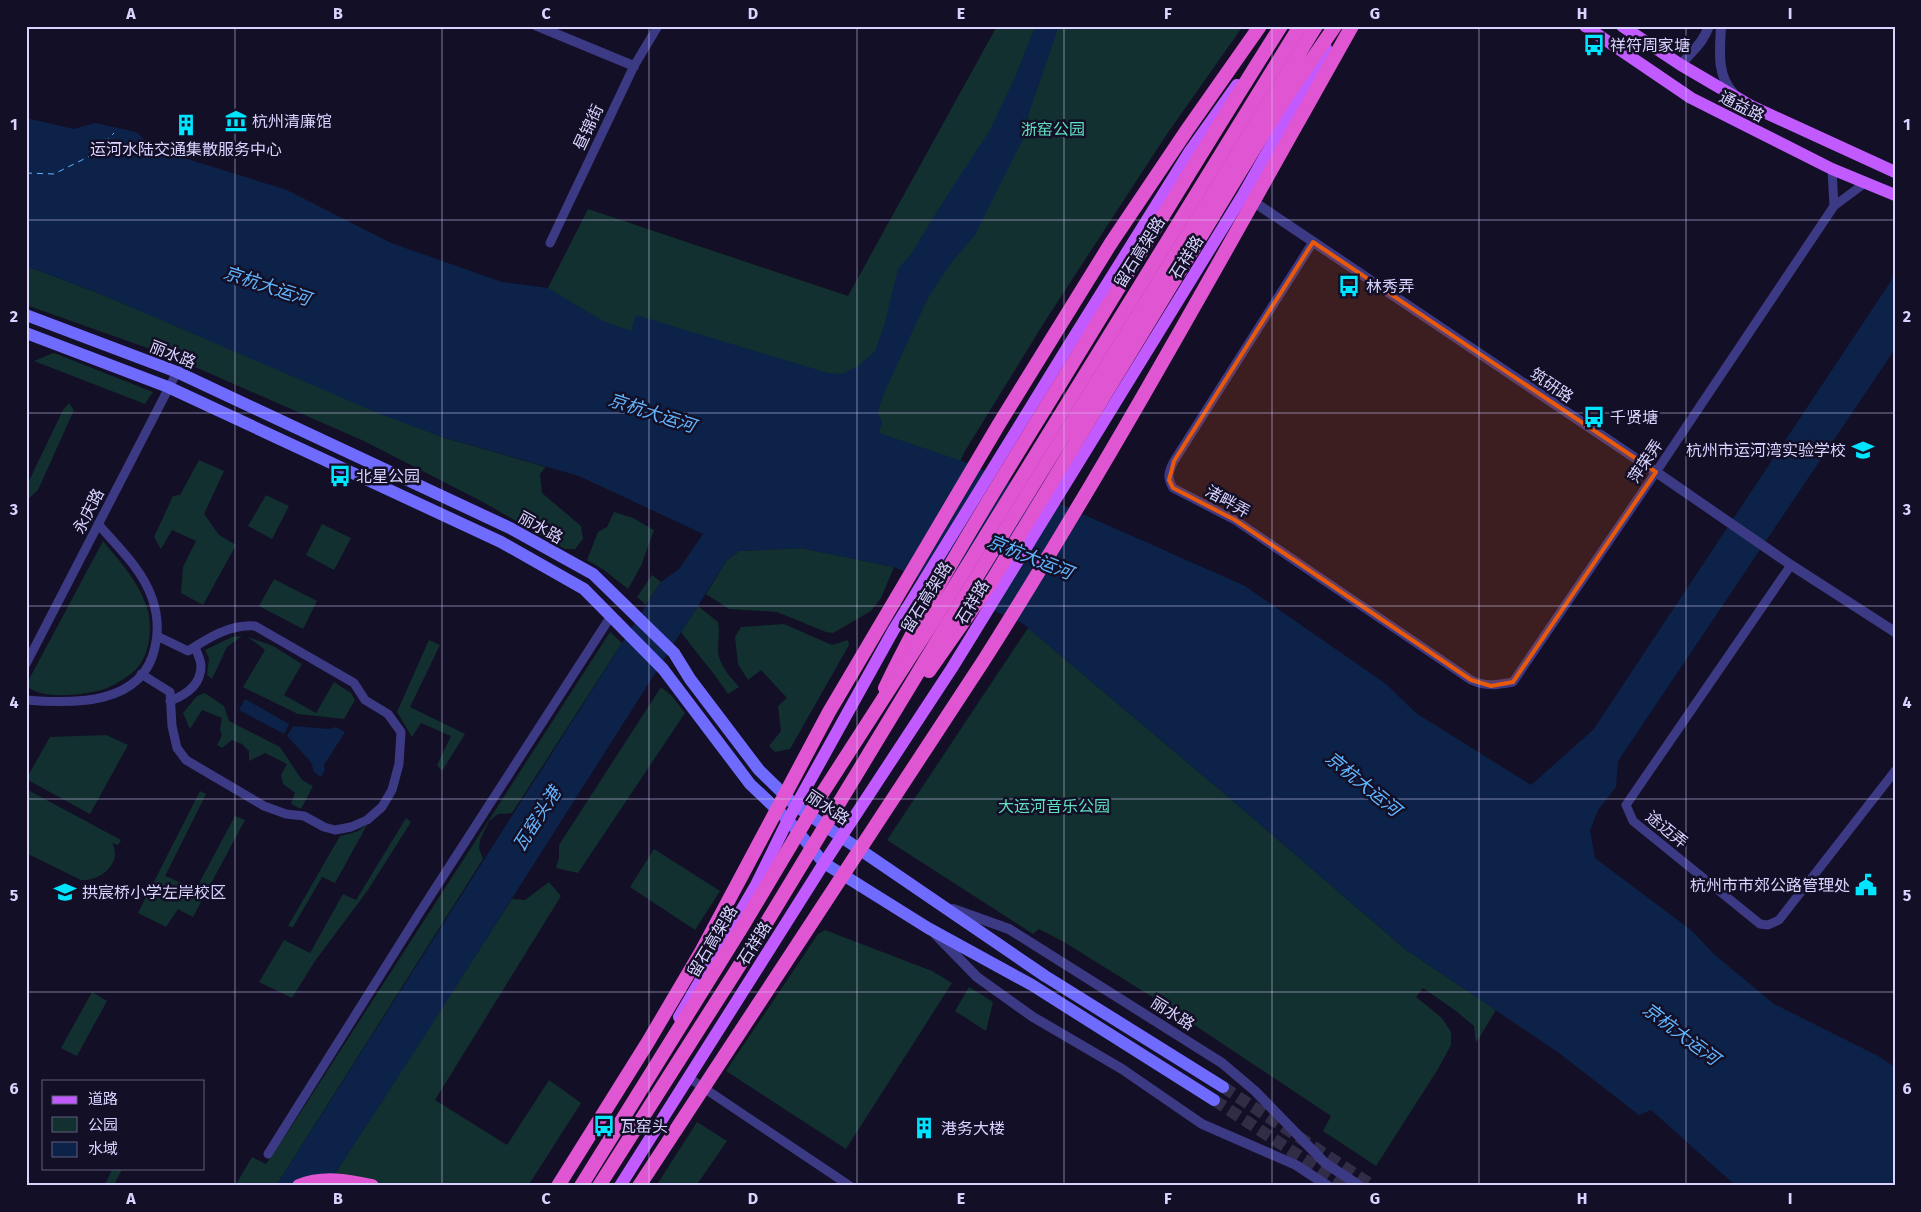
<svg xmlns="http://www.w3.org/2000/svg" width="1921" height="1212" viewBox="0 0 1921 1212" font-family="'Fira Sans','Noto Sans SC',sans-serif">
  <style>
    .green { fill: #12302f }
    .water { fill: #0c2248 }
    .lines { fill: none; stroke-linecap: round; stroke-linejoin: round }
    .ferry { stroke: #62b6ff; stroke-width: 1; stroke-dasharray: 6 5; stroke-linecap: butt }
    .secondary-tunnel { stroke: #312d47; stroke-width: 12; stroke-dasharray: 12 6; stroke-linecap: butt }
    .minor { stroke: #3d3a85; stroke-width: 9 }
    .tertiary { stroke: #3d3a85; stroke-width: 10 }
    .secondary { stroke: #6f6bff; stroke-width: 12 }
    .primary { stroke: #c25bff; stroke-width: 12 }
    .trunk { stroke: #e055d1; stroke-width: 14 }
    .trunk-bridge { stroke: #e055d1; stroke-width: 14 }
    .marked { fill: #e8590c; fill-opacity: 0.2; stroke: #e8590c; stroke-width: 4; stroke-linejoin: round }
    .grid { fill: none; stroke: #d9d4ff; stroke-width: 1; stroke-opacity: 0.55 }
    .labels { text-anchor: middle; stroke-width: 5; stroke-linejoin: round; paint-order: stroke }
    .poi-label { font-size: 16px; fill: #d9d4ff; stroke: #130f26; text-anchor: start }
    .street-label { font-size: 16px; fill: #d9d4ff; stroke: #130f26 }
    .park-label { font-size: 16px; fill: #5fe0c0; stroke: #130f26 }
    .water-label { font-size: 18px; font-style: italic; fill: #62b6ff; stroke: #130f26 }
    .neatline { fill: none; stroke: #d9d4ff; stroke-width: 2 }
    .grid-label { font-size: 16px; text-anchor: middle; font-weight: bold; fill: #d9d4ff }
  </style>
  <rect width="100%" height="100%" fill="#130f26"/>
  <path class="green" d="M997,26H1243L1167,134L1047,318L965,451L951,481L524,335L588,209L848,296Z
    M26,266L98,293L442,437L546,467L540,474L542,493L581,526L583,539L575,549H565L481,501L364,441L170,356L26,305Z
    M53,353H54L153,392L145,404L34,361Z
    M69,403L74,410L38,490L26,501V487L63,410Z
    M199,460L224,471L204,514L219,535L236,545L203,605L181,593L183,567L196,541L172,530L161,549L154,537L173,496L180,495Z
    M266,495L289,506L272,539L248,526Z
    M614,512L633,518L654,530L641,566L628,589L604,570L587,560L598,532L607,527Z
    M322,524L351,538L334,570L306,555Z
    M103,541C121,563 140,583 148,611C152,628 150,653 138,667C130,676 118,683 107,688C88,695 40,701 26,685Z
    M801,548L894,567L881,598L871,611L833,633L826,632L777,612L729,609L706,594L727,560L739,551Z
    M652,575L661,582L646,605L637,597Z
    M274,579L317,601L303,629L259,606Z
    M698,606L718,622C720,632 718,640 718,650C719,666 729,675 739,687L728,694C714,672 696,653 681,632Z
    M784,624L832,645L848,640L849,645L790,749L775,752L769,746L781,731L778,706L787,698L761,670L748,680L738,664L735,637L741,627Z
    M1028,628L1219,789L1405,949L1496,1010L1476,1043L1474,1026L1456,1011L1423,988L1416,997L1442,1018L1451,1032V1045L1438,1069L1376,1166L1323,1131L1331,1116L1154,998L1064,942L1039,929L1033,934L887,840Z
    M610,632L622,643L512,813L498,814L489,821L480,840L479,848L483,859L276,1186H235L252,1157L266,1164L291,1127Z
    M242,636L227,647L212,679L207,675L209,658L205,650L232,637Z
    M248,637L273,646L302,664L284,695L316,713L334,682L351,693L355,700L344,719L298,714L243,687L265,650Z
    M429,640L440,645L410,707L465,734L442,771L437,765L451,736L421,723L412,737L397,712Z
    M661,687L672,696L685,713L578,873L556,868L559,858V845Z
    M205,693L224,706L229,721L280,747L302,780L313,786L301,809L291,804L295,793L283,784L281,775L287,764L265,753L249,761V751L242,744L232,740L222,748L217,745L222,735L220,730L222,718L202,710L190,729L183,713L197,696Z
    M106,735L128,745L90,814L26,779L50,737Z
    M26,789L121,840L118,845L112,843C123,863 100,882 81,880L26,853Z
    M200,791L206,794L165,876L196,889L235,816L245,820L193,917L178,909L166,927L138,913Z
    M406,818L411,822L368,890L315,961L292,998L259,982L284,940L310,953L343,894L356,900Z
    M367,825L335,883L322,877L293,927L288,926L340,836L356,832Z
    M654,849L720,891L695,930L630,887Z
    M549,882L561,896L435,1100L507,1145L549,1080L581,1103L528,1186H327L512,899L525,900Z
    M825,930L932,971L952,983L846,1149L726,1071L818,934Z
    M969,987L993,1002L986,1031L955,1011Z
    M92,992L107,1001L77,1056L61,1048Z
    M697,1122L727,1141L696,1186H656Z
    M113,1168H123L113,1186H104Z"/>
  <path class="water" d="M1035,26H1059L1029,113L1023,139L975,235L951,263L928,298L885,391L878,411L882,423L879,433L965,462L1245,586L1386,684L1416,713L1531,785L1593,730L1891,281L1895,269V349L1618,761L1616,787L1598,810L1590,831L1595,858L1691,930L1715,955L1774,1004L1878,1056L1895,1067V1186H1736L1651,1110L1639,1115L1559,1053L1405,949L1219,789L1022,623L894,567L801,548L739,551L727,560L417,1048L327,1186H276L661,582L679,569L703,534L579,476L442,437L380,414L98,293L26,266V118L74,129L95,123L136,132L155,149L287,190L391,243L502,282L548,288L603,321L631,331L636,315L828,373L842,374L860,365L875,351L884,326L898,269L911,254L946,197L990,130L1015,77Z
    M245,699L289,724L284,734L239,710Z
    M293,726L328,729L336,727L345,732L324,765L325,770L321,777L314,772L311,762L287,736Z"/>
  <g class="lines">
    <path class="ferry" d="M26,173L54,174L90,156L114,133"/>
    <path class="secondary-tunnel" d="M1223,1087L1373,1186
      M1214,1100L1345,1186"/>
    <path class="minor" d="M1832,169L1834,206
      M1313,242L1174,461C1168,472 1167,478 1173,488L1235,520L1471,680C1486,687 1497,685 1513,682L1656,472L1834,206L1865,183
      M550,243L634,66L658,26
      M1791,565L1626,805L1633,821L1760,924L1768,925L1779,920L1895,771
      M26,664L177,372
      M141,674L170,692L172,726L177,748L186,760L264,806L286,814L304,816L324,827L335,830L351,827L367,820L382,807L392,790L399,764L401,732L388,714L365,700L354,683L255,626C230,624 208,638 188,651L157,636
      M26,700C72,704 143,706 155,647C159,630 158,615 152,598C142,569 118,547 98,524
      M170,701C186,695 201,685 201,666C201,660 197,653 195,647
      M689,1078L850,1186
      M268,1154L420,912L611,616"/>
    <path class="tertiary" d="M537,26L634,66
      M1721,26C1720,50 1716,75 1734,94
      M1681,65C1692,50 1702,45 1709,26
      M1248,198L1656,472L1791,565L1895,632
      M953,909L1009,929L1222,1063L1255,1091L1325,1163L1360,1186
      M936,935L977,977L1033,1017L1122,1069L1202,1124L1296,1165L1328,1186"/>
    <path class="secondary" d="M26,315L177,372L510,528L593,574L674,653L690,679L759,770L796,806L1045,976L1223,1087
      M26,333L168,387L501,542L584,589L663,669L750,784L788,820L824,863L928,928L1032,985L1214,1100"/>
    <path class="primary" d="M1585,26L1691,98L1832,169L1895,195
      M1622,26L1681,65L1751,106L1895,172
      M679,1017L756,885L788,820L893,631L1069,345L1190,151L1237,85
      M620,1186L824,863L952,668L1243,195L1326,48"/>
    <path class="trunk" d="M929,671L990,584L1280,106L1335,26
      M885,688C935,584 997,487 1057,389C1131,268 1205,146 1281,26
      M833,813L942,633L1316,26
      M299,1186C323,1176 348,1181 372,1186"/>
    <path class="trunk-bridge" d="M558,1186L648,1042L701,952L829,712L999,424L1111,243L1187,130L1260,26
      M581,1186L745,922L816,803L932,623L1300,26
      M599,1186L762,930L833,813
      M639,1186L984,660C1115,453 1232,239 1352,26"/>
  </g>
  <path class="marked" d="M1313,242L1656,472L1513,682L1491,686L1471,680L1235,520L1173,488L1169,480L1174,461Z"/>
  <path class="grid" d="M235,26V1186M442,26V1186M649,26V1186M857,26V1186M1064,26V1186M1272,26V1186M1479,26V1186M1686,26V1186M26,220H1895M26,413H1895M26,606H1895M26,799H1895M26,992H1895"/>
  <defs>
    <g id="bus-bare" transform="scale(1.725)"><path d="M-5-6H5V4H4V6H2V4H-2V6H-4V4H-5ZM-3.5-4V0h7V-4ZM-3.5 1.2v1.5H-2V1.2ZM2 1.2v1.5H3.5V1.2Z" fill="#00e5ff" stroke="#130f26" stroke-width="2.5" paint-order="stroke"/></g>
    <g id="museum-bare" transform="scale(1.725)"><path d="M0-6L6-3V-2H-6V-3ZM-5-1h2V3h-2ZM-1-1h2V3h-2ZM3-1h2V3H3ZM-6 4H6V6H-6Z" fill="#00e5ff" stroke="#130f26" stroke-width="2.5" paint-order="stroke"/></g>
    <g id="building-bare" transform="scale(1.725)"><path d="M-4-6H4V6H1V3H-1V6H-4ZM-2.5-4.3h1.7v1.8h-1.7ZM.8-4.3h1.7v1.8H.8ZM-2.5-1h1.7V.8h-1.7ZM.8-1h1.7V.8H.8Z" fill="#00e5ff" stroke="#130f26" stroke-width="2.5" paint-order="stroke"/></g>
    <g id="school-bare" transform="scale(1.725)"><path d="M0-5L7-2L0 1L-7-2ZM-4 1L0 2.5L4 1V4Q0 6-4 4Z" fill="#00e5ff" stroke="#130f26" stroke-width="2.5" paint-order="stroke"/></g>
    <g id="civic-bare" transform="scale(1.725)"><path d="M-.6-6.5H3V-4.5H.6V-3L4-1V1h2V6H-6V1h2V-1L-.6-3ZM-1.2 2.5V6h2.4V2.5Z" fill="#00e5ff" stroke="#130f26" stroke-width="2.5" paint-order="stroke"/></g>
  </defs>
  <g fill-rule="evenodd">
    <use href="#bus-bare" x="1594" y="45"/>
    <use href="#museum-bare" x="236" y="121"/>
    <use href="#building-bare" x="186" y="125"/>
    <use href="#bus-bare" x="1349" y="286"/>
    <use href="#bus-bare" x="1594" y="417"/>
    <use href="#school-bare" x="1863" y="450"/>
    <use href="#bus-bare" x="340" y="476"/>
    <use href="#civic-bare" x="1866" y="885"/>
    <use href="#school-bare" x="65" y="892"/>
    <use href="#bus-bare" x="604" y="1126"/>
    <use href="#building-bare" x="924" y="1128"/>
  </g>
  <g class="labels">
    <g class="poi-label">
      <text x="1610" y="51">祥符周家塘</text>
      <text x="252" y="127">杭州清廉馆</text>
      <text x="186" y="155" text-anchor="middle">运河水陆交通集散服务中心</text>
      <text x="1366" y="292">林秀弄</text>
      <text x="1610" y="423">千贤塘</text>
      <text x="1846" y="456" text-anchor="end">杭州市运河湾实验学校</text>
      <text x="356" y="482">北星公园</text>
      <text x="1850" y="891" text-anchor="end">杭州市市郊公路管理处</text>
      <text x="82" y="898">拱宸桥小学左岸校区</text>
      <text x="620" y="1132">瓦窑头</text>
      <text x="941" y="1134">港务大楼</text>
    </g>
    <g class="street-label">
      <text transform="translate(1742 106) rotate(27)" y="6">通益路</text>
      <text transform="translate(588 127) rotate(-65)" y="6">昼锦街</text>
      <text transform="translate(1139 252) rotate(-58)" y="6">留石高架路</text>
      <text transform="translate(1186 257) rotate(-58)" y="6">石祥路</text>
      <text transform="translate(173 354) rotate(22)" y="6">丽水路</text>
      <text transform="translate(1552 385) rotate(34)" y="6">筑研路</text>
      <text transform="translate(1645 461) rotate(-56)" y="6">萍荣弄</text>
      <text transform="translate(1228 501) rotate(29)" y="6">渚畔弄</text>
      <text transform="translate(88 511) rotate(-63)" y="6">永庆路</text>
      <text transform="translate(541 527) rotate(29)" y="6">丽水路</text>
      <text transform="translate(926 597) rotate(-58)" y="6">留石高架路</text>
      <text transform="translate(972 602) rotate(-59)" y="6">石祥路</text>
      <text transform="translate(828 807) rotate(34)" y="6">丽水路</text>
      <text transform="translate(1667 829) rotate(39)" y="6">途迈弄</text>
      <text transform="translate(712 941) rotate(-59)" y="6">留石高架路</text>
      <text transform="translate(754 943) rotate(-58)" y="6">石祥路</text>
      <text transform="translate(1173 1013) rotate(32)" y="6">丽水路</text>
    </g>
    <g class="park-label">
      <text x="1053" y="135">浙窑公园</text>
      <text x="1054" y="812">大运河音乐公园</text>
    </g>
    <g class="water-label">
      <text transform="translate(267 286) rotate(18)" y="6">京杭大运河</text>
      <text transform="translate(652 413) rotate(18)" y="6">京杭大运河</text>
      <text transform="translate(1030 557) rotate(22)" y="6">京杭大运河</text>
      <text transform="translate(1363 784) rotate(39)" y="6">京杭大运河</text>
      <text transform="translate(537 819) rotate(-57)" y="6">瓦窑头港</text>
      <text transform="translate(1681 1034) rotate(37)" y="6">京杭大运河</text>
    </g>
  </g>
  <rect width="1921" height="1212" fill="none" stroke="#130f26" stroke-width="55"/>
  <rect x="42" y="1080" width="162" height="90" fill="#130f26" stroke="#625e7d"/>
  <rect x="52" y="1096" width="25" height="8" fill="#c25bff" stroke="#625e7d"/>
  <text x="88" y="1104" font-size="15" fill="#d9d4ff">道路</text>
  <rect x="52" y="1117" width="25" height="15" fill="#12302f" stroke="#625e7d"/>
  <text x="88" y="1130" font-size="15" fill="#d9d4ff">公园</text>
  <rect x="52" y="1142" width="25" height="15" fill="#0c2248" stroke="#625e7d"/>
  <text x="88" y="1154" font-size="15" fill="#d9d4ff">水域</text>
  <rect x="28" y="28" width="1866" height="1156" class="neatline"/>
  <g class="grid-label">
    <text x="131" y="19">A</text>
    <text x="338" y="19">B</text>
    <text x="546" y="19">C</text>
    <text x="753" y="19">D</text>
    <text x="961" y="19">E</text>
    <text x="1168" y="19">F</text>
    <text x="1375" y="19">G</text>
    <text x="1582" y="19">H</text>
    <text x="1790" y="19">I</text>
    <text x="14" y="130">1</text>
    <text x="1907" y="130">1</text>
    <text x="14" y="322">2</text>
    <text x="1907" y="322">2</text>
    <text x="14" y="515">3</text>
    <text x="1907" y="515">3</text>
    <text x="14" y="708">4</text>
    <text x="1907" y="708">4</text>
    <text x="14" y="901">5</text>
    <text x="1907" y="901">5</text>
    <text x="14" y="1094">6</text>
    <text x="1907" y="1094">6</text>
    <text x="131" y="1204">A</text>
    <text x="338" y="1204">B</text>
    <text x="546" y="1204">C</text>
    <text x="753" y="1204">D</text>
    <text x="961" y="1204">E</text>
    <text x="1168" y="1204">F</text>
    <text x="1375" y="1204">G</text>
    <text x="1582" y="1204">H</text>
    <text x="1790" y="1204">I</text>
  </g>
</svg>
